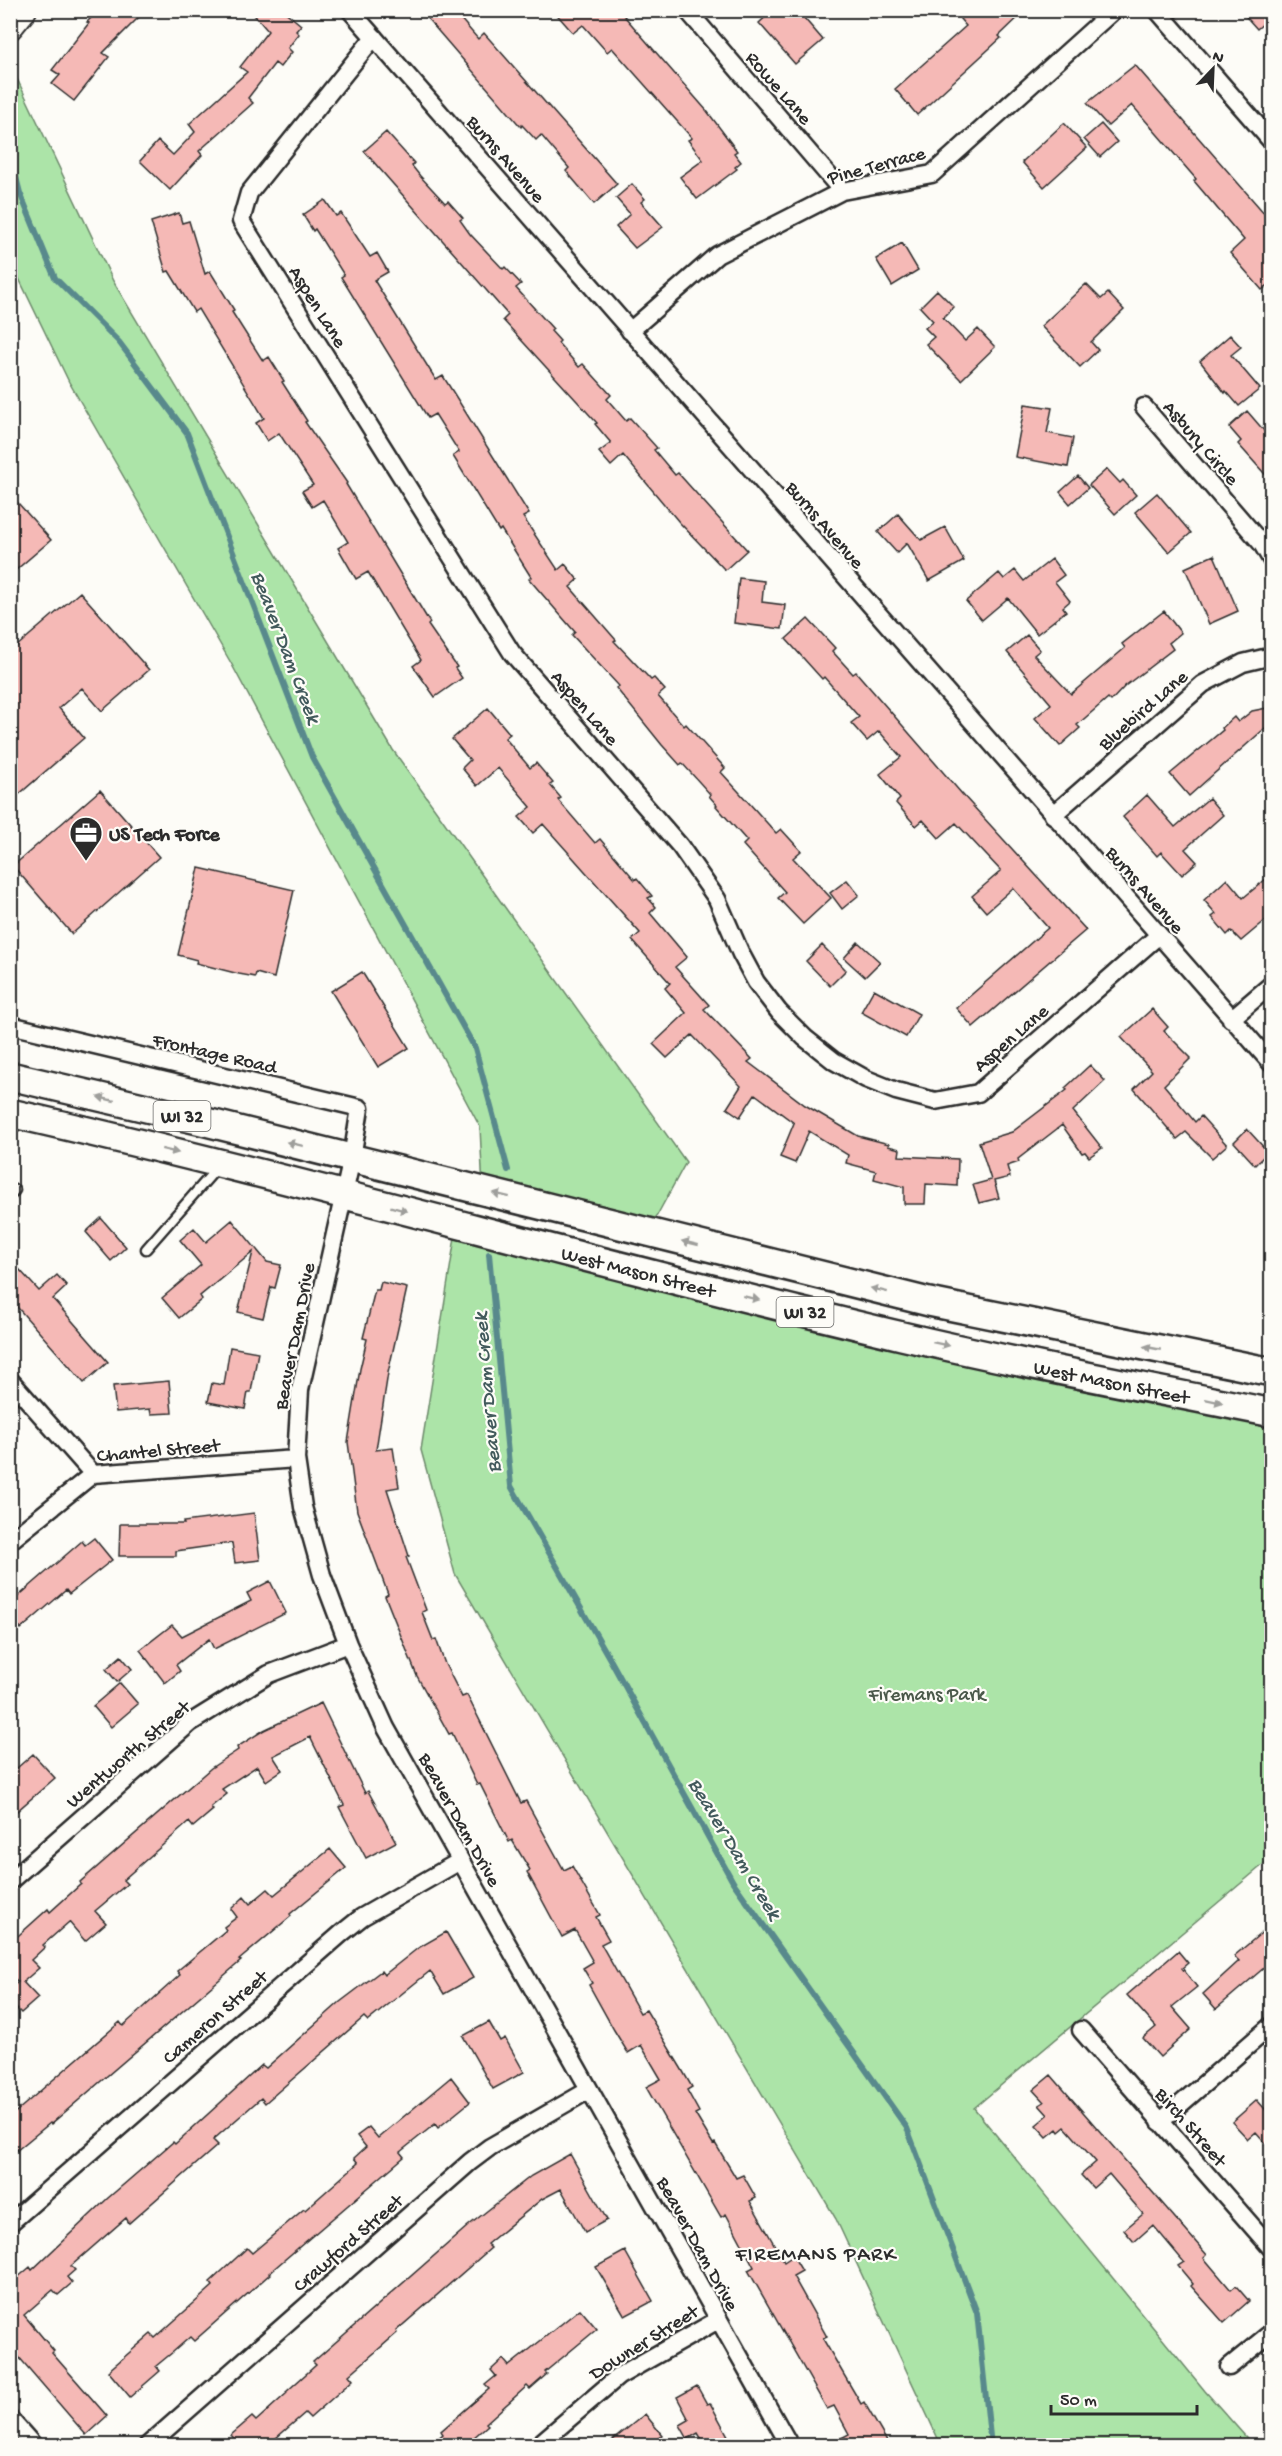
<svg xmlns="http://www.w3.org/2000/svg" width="1282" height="2456" viewBox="0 0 1282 2456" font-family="'Gochi Hand',sans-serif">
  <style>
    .green { fill: #ace4a8; stroke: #6c886a; stroke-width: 1.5 }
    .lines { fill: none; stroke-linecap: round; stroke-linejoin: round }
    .stream { stroke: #58898c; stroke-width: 6 }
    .building { fill: #f5b9b6; stroke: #2b2b2b; stroke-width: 1.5 }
    .lane-casing { stroke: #2b2b2b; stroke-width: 13 }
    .street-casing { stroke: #2b2b2b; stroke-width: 21 }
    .secondary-casing { stroke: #2b2b2b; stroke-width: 28 }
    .primary-casing { stroke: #2b2b2b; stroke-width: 32 }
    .lane { stroke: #fdfcf7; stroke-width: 8 }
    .street { stroke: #fdfcf7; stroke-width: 16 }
    .secondary { stroke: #fdfcf7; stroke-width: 24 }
    .primary { stroke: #fdfcf7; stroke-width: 27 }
    .oneway { fill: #9e9e9b }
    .labels { text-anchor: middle; stroke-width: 4.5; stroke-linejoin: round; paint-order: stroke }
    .shield { fill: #fdfcf7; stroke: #6a6a68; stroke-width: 1.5 }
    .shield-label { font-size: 18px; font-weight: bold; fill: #2b2b2b }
    .street-label { font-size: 20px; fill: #2b2b2b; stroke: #fdfcf7 }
    .poi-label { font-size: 20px; font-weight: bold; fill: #2b2b2b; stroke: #fdfcf7; text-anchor: start }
    .park-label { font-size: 20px; fill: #4b594a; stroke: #fdfcf7 }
    .water-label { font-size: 21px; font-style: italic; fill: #425a5c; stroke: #fdfcf7 }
    .neighbourhood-label { font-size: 21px; letter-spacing: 1.5px; fill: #2b2b2b; stroke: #fdfcf7 }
  </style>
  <rect width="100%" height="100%" fill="#fdfcf7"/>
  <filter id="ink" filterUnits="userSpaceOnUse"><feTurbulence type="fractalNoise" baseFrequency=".0167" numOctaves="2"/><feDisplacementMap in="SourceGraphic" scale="12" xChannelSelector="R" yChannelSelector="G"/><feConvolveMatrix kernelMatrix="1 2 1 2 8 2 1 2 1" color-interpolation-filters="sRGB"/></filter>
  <g filter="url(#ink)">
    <path class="green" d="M10,64L113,281L393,750L686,1162L648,1232L483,1191L480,1127L231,663L69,382L11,262Z
      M457,1225L1271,1413V1858L974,2108L1205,2391L1253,2445H941L836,2219L455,1574L421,1450Z"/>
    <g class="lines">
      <path class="stream" d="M10,154L20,193L55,278L119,342L187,433L312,757L475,1048L508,1170
        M489,1254L511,1486L611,1661L733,1882L907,2128L977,2313L991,2446"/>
    </g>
    <path class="building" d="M99,10H146L103,53L109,57L74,101L52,84L60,75L52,70L89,23L87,22Z
      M250,10H283L301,25L296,31L299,34L288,48L292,52L280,67L275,63L248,98L253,103L199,151L202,155L170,190L140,161L158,141L173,155L195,132L189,124L247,72L240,67L268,31Z
      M420,10H453L478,39L484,33L617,184L594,204L566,171L569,168L541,135L536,140L522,125L521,127Z
      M553,10H619L707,111L737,151L734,153L741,162L735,167L737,169L697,199L680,177L703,160L688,140L692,138L612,48L607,52L583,25L573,33Z
      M773,10H797L823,40L795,64L759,23Z
      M969,10H1026L999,36L1001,38L917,115L895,89L966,26L960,19Z
      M1240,10H1272V16L1257,29Z
      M1135,65L1272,222V282L1262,290L1230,253L1244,240L1194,181L1196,179L1132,105L1108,126L1087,103Z
      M1064,123L1087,148L1044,187L1022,162Z
      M1101,124L1117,142L1100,157L1084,139Z
      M386,132L414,163L412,166L420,176L445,203L448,201L463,218L460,220L470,234L503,269L505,267L521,284L516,288L553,329L551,331L560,341L558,343L579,367L583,364L611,395L607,399L626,421L630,418L657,448L654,450L675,475L678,473L747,550L725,570L679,522L623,455L611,466L599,452L611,443L595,424L597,423L503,320L508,315L364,151Z
      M632,184L645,199L641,202L663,227L635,248L616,227L630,214L616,198Z
      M325,200L336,216L341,213L370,257L377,253L388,272L374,280L436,380L443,376L529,514L523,517L558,570L565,564L578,580L570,587L616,640L614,641L651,680L654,678L665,690L658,696L684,726L686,724L725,768L721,772L776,833L781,829L801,851L793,858L831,898L803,924L778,898L785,892L743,845L747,841L716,806L717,805L709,796L710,794L682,763L680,765L662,745L616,688L619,686L572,635L575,632L529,579L531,577L501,529L499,531L453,456L459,452L435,414L428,418L341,277L344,275L315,229L313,231L303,215Z
      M179,213L182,223L189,221L205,274L210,271L234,310L232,312L263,361L269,357L284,381L282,382L307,421L305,422L347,483L346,484L430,623L428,625L457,667L455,668L462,678L435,697L413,666L421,660L368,572L356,579L338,548L348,542L323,500L312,507L302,491L313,485L279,433L267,441L256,423L264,418L198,309L194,312L169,271L166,272L151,222Z
      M902,243L918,270L892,286L876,259Z
      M1086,284L1101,299L1108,293L1124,310L1091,342L1098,350L1080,367L1041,326Z
      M937,290L954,307L943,318L965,341L978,329L995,347L961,380L926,344L934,337L925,328L933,321L920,307Z
      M1230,335L1241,347L1231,355L1260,389L1239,406L1226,391L1225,393L1200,361Z
      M1025,404L1052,408L1047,433L1073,438L1068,467L1015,457Z
      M1247,411L1272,440V482L1238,444L1241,441L1229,427Z
      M1107,469L1120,483L1123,480L1136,495L1115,514L1089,485Z
      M1078,476L1088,488L1070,504L1060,492Z
      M1157,493L1191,533L1169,552L1135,512Z
      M10,494L51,540L10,575Z
      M898,514L921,540L945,527L964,561L929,581L907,543L897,553L878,532Z
      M1214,555L1238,611L1209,624L1185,568Z
      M1052,559L1064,575L1055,582L1070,601L1063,607L1066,611L1037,634L1008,598L982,620L966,601L999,573L1004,579L1015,570L1024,581Z
      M739,578L764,581L762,602L785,605L782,629L734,623Z
      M80,592L149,670L102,711L82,688L59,708L84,738L10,802V652Z
      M1164,611L1181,633L1169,643L1173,649L1125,686L1111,701L1108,698L1077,725L1080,728L1060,746L1035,718L1051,704L1007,652L1027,635L1040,650L1034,655L1071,694L1125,648L1122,644Z
      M808,619L835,648L832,651L853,674L856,672L962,794L1086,930L973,1027L956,1008L1048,928L1013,888L986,912L972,896L1001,871L956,823L939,838L923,820L916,826L896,803L900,799L880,774L901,757L879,731L867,741L851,723L859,717L824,677L822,679L786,639Z
      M1272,707V722L1189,796L1170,774L1223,730L1222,728L1234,717L1238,722L1252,711Z
      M488,708L510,734L505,738L530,768L536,763L553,783L550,785L561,798L558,800L595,843L600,839L635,880L637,878L652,896L648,898L656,907L650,913L687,957L675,967L709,1005L704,1009L752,1059L748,1062L805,1105L858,1136L889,1144L888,1146L900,1149L899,1156L958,1159L957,1186L926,1184L925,1204H904V1187L874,1179L876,1171L846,1163L848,1155L809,1131L795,1163L780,1157L794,1123L755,1094L740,1117L727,1108L741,1086L692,1035L667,1058L653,1044L686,1013L665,988L670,983L632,940L640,933L543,824L533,833L519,817L531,807L498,768L477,786L462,768L470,760L452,739Z
      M100,790L159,857L72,934L13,866Z
      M1147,795L1175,827L1209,798L1223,815L1185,849L1197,862L1182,875L1161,852L1157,856L1123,817Z
      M199,868L294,890L274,978L256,973L255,977L239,974L196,963L197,960L178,955Z
      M1272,874V915L1241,941L1231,931L1227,935L1212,917L1216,914L1204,900L1227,879L1243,898Z
      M847,880L859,895L842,909L830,893Z
      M858,942L880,962L865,977L844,958Z
      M822,945L846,970L830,986L806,961Z
      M362,972L409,1048L378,1067L331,991Z
      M874,989L919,1014L906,1037L861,1012Z
      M1152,1009L1168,1027L1164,1031L1191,1058L1164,1085L1195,1122L1201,1116L1227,1145L1212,1158L1186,1132L1177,1139L1134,1089L1152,1071L1121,1037Z
      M1090,1065L1105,1081L1073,1111L1102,1148L1089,1157L1085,1152L1082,1153L1062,1125L1018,1159L1019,1162L1007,1166L1010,1177L994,1181L999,1198L979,1203L973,1185L991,1180L979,1142L1012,1132L1067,1090L1065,1088Z
      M1247,1129L1268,1152L1255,1165L1234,1142Z
      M101,1218L126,1247L111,1261L86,1232Z
      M232,1220L267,1262L281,1265L275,1288L271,1287L263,1318L238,1312L253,1252L200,1296L202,1299L179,1318L162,1298L201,1265L180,1240L194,1228L206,1242Z
      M19,1269L39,1291L57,1275L67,1286L53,1299L108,1362L84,1383L10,1299V1277Z
      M381,1282L407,1288L388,1373L376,1450L393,1448L399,1487L387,1489L409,1556L406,1557L426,1610L422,1612L433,1640L436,1639L445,1664L462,1697L467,1695L521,1803L526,1801L564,1870L572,1866L600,1915L596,1917L609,1940L601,1944L640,2013L646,2010L681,2068L692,2087L687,2090L699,2112L695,2114L713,2144L715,2143L736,2178L743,2175L756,2198L750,2201L784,2262L793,2256L802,2271L793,2276L827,2337L823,2339L861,2404L864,2402L889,2445H828L849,2434L834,2406L827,2409L748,2270L754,2267L726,2214L721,2217L646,2087L661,2079L641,2045L628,2053L614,2030L589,1985L592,1983L583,1968L593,1962L575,1930L562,1937L527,1872L530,1870L512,1840L509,1842L480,1784L477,1785L452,1733L449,1734L417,1676L385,1596L388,1594L357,1511L348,1442L360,1369L367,1339L363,1338L375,1290H379Z
      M230,1347L258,1352L251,1392H248L245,1409L208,1402L212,1383L224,1385Z
      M169,1381L172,1413L151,1414L150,1409L116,1412L113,1386Z
      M254,1513L260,1560L235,1563L232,1543L176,1551V1556H119L120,1524H184L183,1522Z
      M94,1538L112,1560L69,1594L66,1590L21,1629L10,1617V1608L17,1603L14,1600L82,1541L85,1545Z
      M270,1581L286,1613L214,1649L209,1639L176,1665L180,1671L165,1683L140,1650L172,1625L182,1636L251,1601L247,1593Z
      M121,1656L132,1669L117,1682L106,1669Z
      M120,1683L138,1704L111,1727L93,1706Z
      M321,1703L365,1793L368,1791L396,1842L366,1858L339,1807L344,1805L310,1737L273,1756L282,1770L266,1781L257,1766L222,1789L227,1794L211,1807L213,1810L193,1827L189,1822L123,1880L127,1884L95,1911L106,1923L85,1941L69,1922L43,1945L45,1947L31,1960L39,1968L23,1982L38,1998L21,2013L10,2002V1989L18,1982L10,1974V1943L48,1909L50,1912L81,1884L80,1882L211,1768L238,1750L237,1747L264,1730Z
      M33,1754L55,1778L10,1817V1774Z
      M330,1849L346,1868L290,1914L291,1916L239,1960L241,1961L51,2124L50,2123L10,2156V2117L120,2022L123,2026L180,1975L177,1971L226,1930L224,1927L237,1917L231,1909L244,1897L250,1904L268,1889L274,1895Z
      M1272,1924V1961L1216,2009L1203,1994L1239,1961L1234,1956Z
      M446,1932L473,1978L444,1994L430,1971L368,2021L364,2017L265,2103L261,2098L213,2140L218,2145L129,2223L126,2218L71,2266L75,2270L67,2277L72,2283L58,2295L53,2290L24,2315L54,2351L52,2353L107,2416L86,2435L18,2356L10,2363V2284L30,2267L32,2270L108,2198L173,2142L175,2144L262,2065L266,2068L340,2002L381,1971L384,1975L418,1948Z
      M1178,1951L1188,1963L1182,1968L1197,1987L1172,2007L1191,2029L1160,2057L1143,2038L1156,2027L1127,1995Z
      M489,2022L500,2041L505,2038L524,2072L493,2089L463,2036Z
      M1051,2075L1207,2255L1204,2258L1231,2290L1236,2286L1249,2301L1224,2323L1191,2286L1193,2284L1178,2266L1184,2262L1153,2225L1134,2242L1124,2230L1143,2214L1109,2174L1093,2188L1081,2175L1096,2162L1065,2127L1059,2132L1057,2129L1047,2137L1036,2125L1048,2115L1039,2105L1044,2102L1033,2090Z
      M451,2077L470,2102L438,2128L435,2124L400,2152L404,2157L269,2273L270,2274L194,2341L190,2337L173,2352L156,2366L160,2371L130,2397L108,2371L151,2334L155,2338L213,2286L210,2282L247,2248L252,2253L304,2209L305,2210L358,2163L354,2158L366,2147L357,2136L369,2127L378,2138Z
      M1257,2100L1272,2117V2150L1256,2132L1248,2139L1232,2122Z
      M570,2154L607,2220L585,2232L561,2189L542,2199L487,2244L491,2248L396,2331L397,2333L349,2375L353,2380L310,2418L305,2413L268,2445H240L231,2435L252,2417L256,2421L287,2393L286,2392L316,2365L313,2362L468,2226L531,2176Z
      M625,2251L653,2301L625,2316L596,2267Z
      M580,2309L597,2329L545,2372L547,2374L530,2389L527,2386L486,2423L488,2425L465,2445H430L443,2434L441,2431L489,2389L485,2385L496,2376L491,2370L503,2359L509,2366Z
      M697,2386L707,2404L710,2403L728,2436L710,2445H705L698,2433L688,2439L680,2425L689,2420L677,2397Z
      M645,2414L662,2435L650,2445H607Z"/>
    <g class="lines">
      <g class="lane-casing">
        <path id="lane" d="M10,1196L15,1190
          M146,1249L217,1168"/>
      </g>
      <g class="street-casing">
        <path id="street" d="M350,10L1272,1064
          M687,10L842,191
          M1157,10L1272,142
          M374,37L249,193L241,221L512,653L680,846L717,899L741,954L756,982L779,1012L805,1038L834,1061L866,1079L896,1091L935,1101L978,1093L1159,935
          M630,331L717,255L842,191L932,174L1114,10
          M1144,407L1262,544L1272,561
          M1053,815L1203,684L1243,663L1272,656
          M1231,1019L1272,984
          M10,1025L360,1108L352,1158L300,1390L296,1459L303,1507L322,1575L348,1644L386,1728L790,2446
          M10,1380L93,1474
          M10,1541L93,1474L296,1459
          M10,1881L190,1723L269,1674L348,1644
          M1081,2030L1272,2249
          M1160,2122L1272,2025
          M10,2223L342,1933L362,1917L460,1861
          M1229,2367L1272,2332
          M10,2419L34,2446
          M147,2446L470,2162L490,2147L589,2090
          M537,2446L619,2376L718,2320"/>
      </g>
      <g class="secondary-casing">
        <path id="secondary" d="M10,27L24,10"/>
      </g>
      <g class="primary-casing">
        <g id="primary">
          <path d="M10,1076L198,1120L929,1302L1272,1372"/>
          <path id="s1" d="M10,1113C309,1181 604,1266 902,1336C1024,1365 1148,1388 1272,1413"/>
        </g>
      </g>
      <use href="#lane" class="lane"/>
      <use href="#street" class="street"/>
      <use href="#secondary" class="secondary"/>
      <use href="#primary" class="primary"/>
    </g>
    <defs><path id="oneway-solid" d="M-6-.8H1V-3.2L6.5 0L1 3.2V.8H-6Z" transform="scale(1.5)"/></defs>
    <g class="oneway">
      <use href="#oneway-solid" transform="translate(106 1099) rotate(-167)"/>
      <use href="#oneway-solid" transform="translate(295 1144) rotate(-166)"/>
      <use href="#oneway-solid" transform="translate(170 1151) rotate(14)"/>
      <use href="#oneway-solid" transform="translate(501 1195) rotate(-166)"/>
      <use href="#oneway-solid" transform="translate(399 1209) rotate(15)"/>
      <use href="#oneway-solid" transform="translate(690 1243) rotate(-166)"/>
      <use href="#oneway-solid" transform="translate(879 1290) rotate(-166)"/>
      <use href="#oneway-solid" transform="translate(751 1298) rotate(14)"/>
      <use href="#oneway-solid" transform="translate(941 1344) rotate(12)"/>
      <use href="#oneway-solid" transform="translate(1152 1348) rotate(-169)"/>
      <use href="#oneway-solid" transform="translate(1214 1401) rotate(12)"/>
    </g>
  </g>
  <defs>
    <g id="office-pin" transform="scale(1.725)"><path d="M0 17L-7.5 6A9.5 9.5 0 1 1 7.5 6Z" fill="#2b2b2b" stroke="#fdfcf7"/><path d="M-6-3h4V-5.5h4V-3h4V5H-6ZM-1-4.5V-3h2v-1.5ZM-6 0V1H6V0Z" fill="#fff"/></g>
  </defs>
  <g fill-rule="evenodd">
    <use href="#office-pin" x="86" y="833"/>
  </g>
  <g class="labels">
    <g class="shield">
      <rect x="153.5" y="1101" width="57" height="30" rx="4.5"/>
      <rect x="776.5" y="1297" width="57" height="30" rx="4.5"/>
    </g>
    <g class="shield-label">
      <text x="182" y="1122">WI 32</text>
      <text x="805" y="1318">WI 32</text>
    </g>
    <g class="street-label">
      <text transform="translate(780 87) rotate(49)" y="7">Rowe Lane</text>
      <text transform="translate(507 158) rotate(49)" y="7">Burns Avenue</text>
      <text transform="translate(876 164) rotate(-15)" y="7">Pine Terrace</text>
      <text transform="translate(319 306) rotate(58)" y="7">Aspen Lane</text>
      <text transform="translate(1202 442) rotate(49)" y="7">Asbury Circle</text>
      <text transform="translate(826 524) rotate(49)" y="7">Burns Avenue</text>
      <text transform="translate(586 707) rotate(49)" y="7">Aspen Lane</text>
      <text transform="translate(1142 709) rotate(-41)" y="7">Bluebird Lane</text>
      <text transform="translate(1146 889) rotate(49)" y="7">Burns Avenue</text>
      <text transform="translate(1010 1037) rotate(-41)" y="7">Aspen Lane</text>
      <text transform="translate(215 1052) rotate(13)" y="7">Frontage Road</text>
      <text dy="7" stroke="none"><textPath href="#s1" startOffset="648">West Mason Street</textPath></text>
      <text transform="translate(293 1336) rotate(-79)" y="7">Beaver Dam Drive</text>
      <text dy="7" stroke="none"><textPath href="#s1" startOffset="1134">West Mason Street</textPath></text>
      <text transform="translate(158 1449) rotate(-5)" y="7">Chantel Street</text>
      <text transform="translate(127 1753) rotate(-40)" y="7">Wentworth Street</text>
      <text transform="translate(461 1819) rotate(61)" y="7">Beaver Dam Drive</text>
      <text transform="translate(214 2016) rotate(-41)" y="7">Cameron Street</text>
      <text transform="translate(1192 2126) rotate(49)" y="7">Birch Street</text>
      <text transform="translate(347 2242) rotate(-41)" y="7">Crawford Street</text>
      <text transform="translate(699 2243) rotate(61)" y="7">Beaver Dam Drive</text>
      <text transform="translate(643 2341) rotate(-32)" y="7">Downer Street</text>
    </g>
    <g class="poi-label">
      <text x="109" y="840">US Tech Force</text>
    </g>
    <g class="park-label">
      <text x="927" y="1700">Firemans Park</text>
    </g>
    <g class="water-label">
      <text transform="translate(287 647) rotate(69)" y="7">Beaver Dam Creek</text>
      <text transform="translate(486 1393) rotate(-95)" y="7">Beaver Dam Creek</text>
      <text transform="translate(736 1848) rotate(59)" y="7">Beaver Dam Creek</text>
    </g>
    <g class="neighbourhood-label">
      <text x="816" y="2260">FIREMANS PARK</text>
    </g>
  </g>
  <rect width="1282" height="2456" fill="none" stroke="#fdfcf7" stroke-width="36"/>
  <rect x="18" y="18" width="1246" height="2420" fill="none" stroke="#2b2b2b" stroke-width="2" filter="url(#ink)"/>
  <g transform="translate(1213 69) rotate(23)" stroke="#fdfcf7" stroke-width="4.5" paint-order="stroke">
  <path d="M0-4.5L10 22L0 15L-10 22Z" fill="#2b2b2b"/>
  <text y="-9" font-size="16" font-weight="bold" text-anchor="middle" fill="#2b2b2b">N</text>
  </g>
  <path d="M1051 2405v9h146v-9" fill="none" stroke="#2b2b2b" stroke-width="3"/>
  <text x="1060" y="2405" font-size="18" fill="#2b2b2b" stroke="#fdfcf7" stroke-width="4.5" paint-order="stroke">50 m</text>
</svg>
